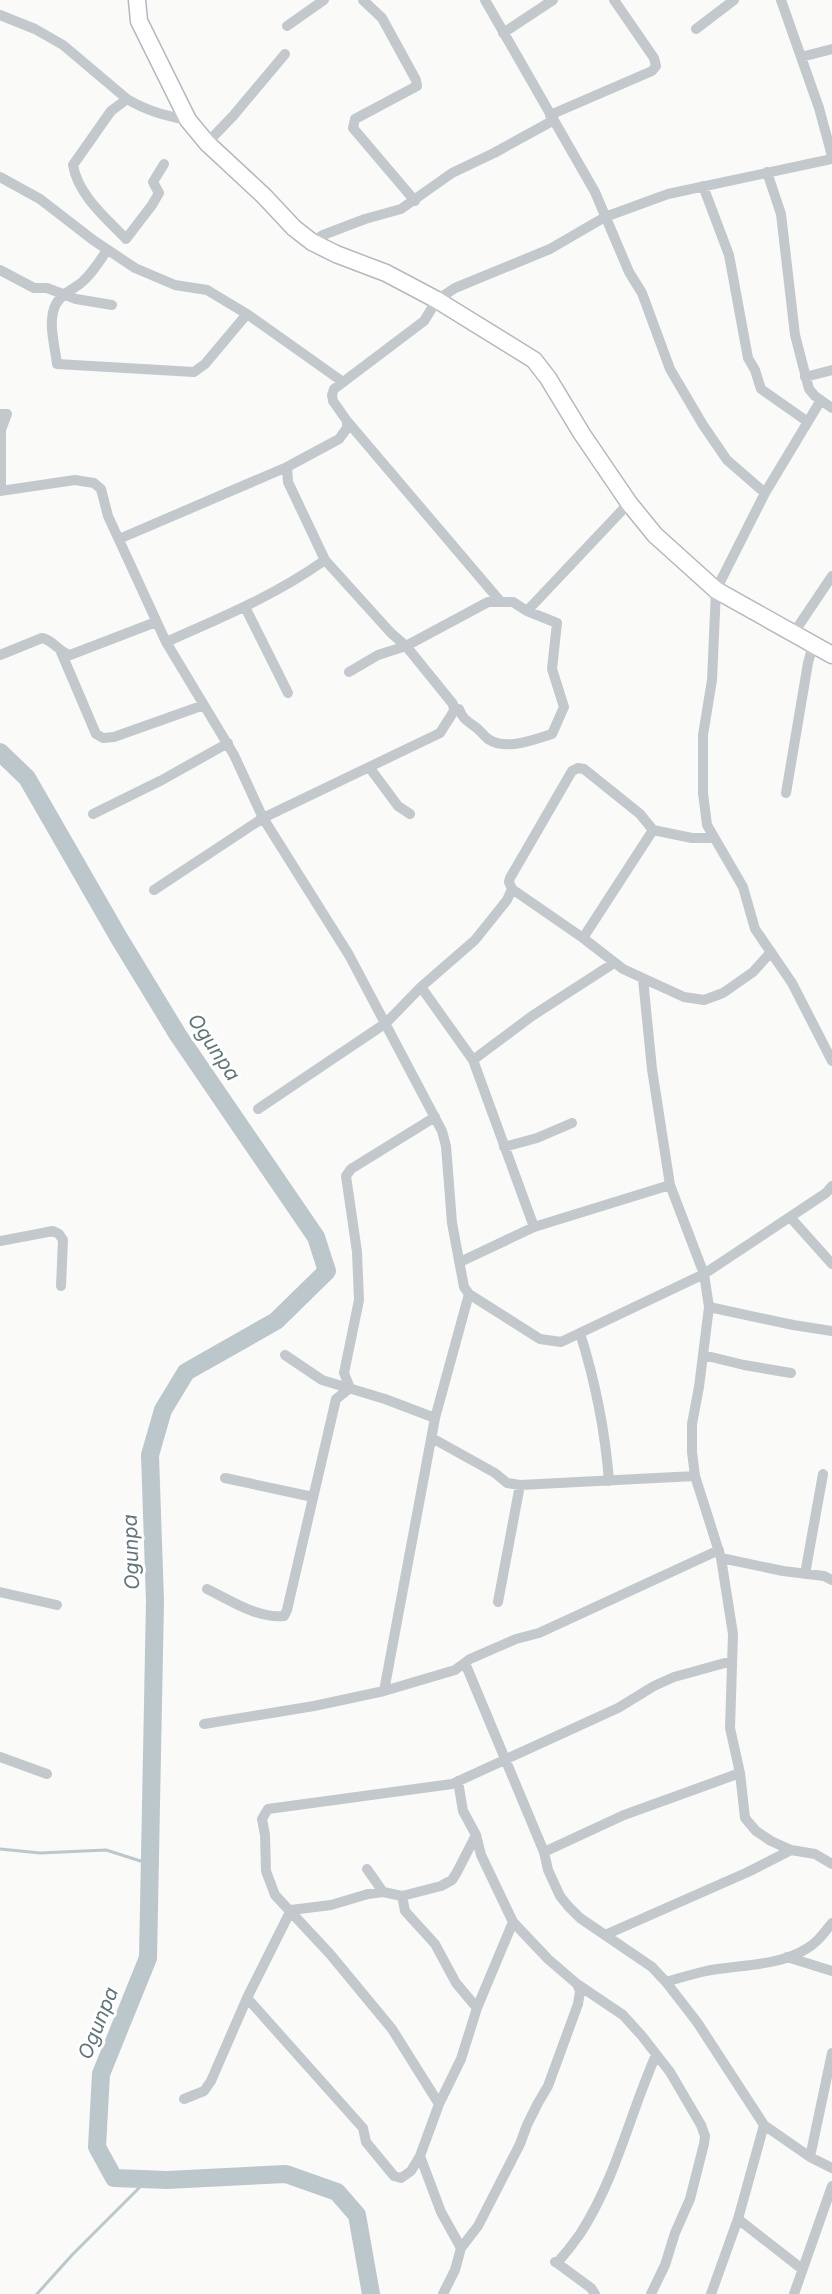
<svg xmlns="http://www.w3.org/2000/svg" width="832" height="2294" viewBox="0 0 832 2294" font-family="Inter,sans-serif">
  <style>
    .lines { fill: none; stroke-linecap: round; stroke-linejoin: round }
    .stream { stroke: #bbc7cb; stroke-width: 3 }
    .river { stroke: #bbc7cb; stroke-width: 18 }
    .secondary-casing { stroke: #b3babf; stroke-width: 19 }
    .street { stroke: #c3c8cc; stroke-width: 10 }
    .secondary { stroke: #fff; stroke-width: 16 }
    .labels { text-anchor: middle; stroke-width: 6; stroke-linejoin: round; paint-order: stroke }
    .water-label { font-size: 20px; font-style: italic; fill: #60757c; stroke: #fff }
  </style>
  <rect width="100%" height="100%" fill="#fafaf8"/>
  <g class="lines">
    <path class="stream" d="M0,1849L40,1853L106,1850L150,1864
      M37,2294L72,2255L148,2179"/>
    <path class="river" d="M0,752L27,778L119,938L178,1035L316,1237L327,1271L276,1321L186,1372L163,1410L150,1455L155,1601L148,1958L101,2074L97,2147L114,2178L167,2180L286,2174L337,2192L357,2215L371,2294"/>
    <g class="secondary-casing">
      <path id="secondary" d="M137,0L139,21L188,120L207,143L264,196L294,228L312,242L336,254L386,273L437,300L534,360L548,378L582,434L629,503L655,535L716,590L832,655"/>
    </g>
    <path class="street" d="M363,0L382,18L416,80L417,86L355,119L353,128L415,201
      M485,0L595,192L629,272L642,293L670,369L703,425L727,460L765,493
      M781,0L819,108L832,156
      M0,15L35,29L63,45L127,99C147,111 166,116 188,120
      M287,26L324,0
      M696,29L734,0
      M503,33L553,0
      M801,57L832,49
      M127,99L111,111L73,165C78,195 106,218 126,239L152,205L159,193L153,182L164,164
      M550,115L652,71L656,66L654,58L614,0
      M207,143L233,116L285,54
      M767,172L781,214L795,335L809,389L815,396L832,408
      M0,177L40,199L93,240L135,268L175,285L207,290L247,314L343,382
      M703,186L729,255L748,358L755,370L761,389L808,422
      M312,242L323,235L365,219L401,209L452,173L494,153L554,120
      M107,250C99,262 92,274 81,283C72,290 62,293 56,304C47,321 55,346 57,364L194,372L205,364L247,314
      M0,270L34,288H47L76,299L112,305
      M805,377L832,370
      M821,400L765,493L716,590L712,680L703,735V793L707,825L743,887L755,929L792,983L832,1061
      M0,414H7L1,430V491
      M347,421L500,601
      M0,491L75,480L94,483L101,489L108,516L166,642L234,755L263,818L349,955L442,1131L446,1146L452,1223L464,1287L469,1294L540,1339L561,1342L704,1274L826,1193L832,1186
      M119,539L287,467L339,439L347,428V421L333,401L332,395L334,389L424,321L437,300L455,288L550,249L605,217L668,194L832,159
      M245,607L288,693
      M527,611L629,503
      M793,634L832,576
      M166,642C221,618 276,595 325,560
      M61,652L96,734L103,738L114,737L204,705
      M0,655L42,638C53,640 59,652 70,655L156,622
      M349,672L378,655L406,646L488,602H513L527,611L557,623L552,669L564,707L552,734C533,740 506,751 488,739C483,735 479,729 474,726C466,720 463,719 459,709L454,711
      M369,767L398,806L410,814
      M786,793L808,663L813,645
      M93,814L162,780L228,743
      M512,889L583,938L623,969L684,997L704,1000L723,993L753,972L771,952
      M154,890L263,818L440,733L454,711L453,704L406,646L391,633L325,560L288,482L287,467
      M583,938L653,830
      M643,979L652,1069L670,1185L704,1274L709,1307L699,1387L692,1424V1452L695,1476L721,1558L733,1634L730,1728L740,1773L745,1818L756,1831L771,1841L791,1850L815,1854L832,1864
      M421,987L473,1060L534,1227
      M473,1060L532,1016L614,963
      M258,1109L386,1023L421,987L475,940L507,900L512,889L509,882L510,878L572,771L578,768L584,769L640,814L653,830L692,838H713
      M504,1147L537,1138L572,1123
      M790,1217L832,1264
      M0,1241L53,1231L59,1234L63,1240L61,1286
      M460,1262L534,1227L670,1185
      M709,1307L793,1325L832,1331
      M580,1333C596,1384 605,1428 609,1481
      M285,1355L322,1380L385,1399L435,1418
      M703,1355L744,1365L791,1373
      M432,1438L495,1473L507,1483L520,1485L695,1476
      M225,1478L313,1497
      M721,1558L783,1571L824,1576L832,1580
      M805,1574L823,1474
      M207,1589C230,1600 258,1619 284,1616L287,1610L336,1399L350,1388L344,1373L359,1300L357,1252L346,1176L351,1169L435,1117
      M0,1592L57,1605
      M498,1602L520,1485
      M465,1663L544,1852L548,1870L560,1896L568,1906L580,1918L652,1967L666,1982L697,2022L764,2125L810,2157L832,2168
      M384,1691L435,1418L469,1294
      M204,1724L314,1706L384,1691L455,1670L470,1659L516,1639L539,1633L719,1550
      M0,1757L47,1774
      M458,1781L463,1811L476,1835L481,1855L513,1922L548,1959L577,1984L623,2015L642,2036L670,2072L701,2125L705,2136L704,2144L690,2199L675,2233L665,2265L651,2294
      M544,1852L624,1815L740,1773
      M367,1869L383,1892
      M402,1896L405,1911L435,1944L456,1983L477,2008
      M291,1910L331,1905L368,1894L383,1892L402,1896L441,1886L452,1880L457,1872L476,1835
      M605,1935L748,1872L791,1850
      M787,1957L832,1971
      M666,1982C679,1978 693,1974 706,1971C736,1965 780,1966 806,1949C817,1943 824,1933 832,1923
      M247,1998L363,2128L366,2142L394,2176L401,2178L411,2171L420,2156
      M184,2099L204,2091L211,2081L247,1998L291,1910
      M439,2104L392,2029L330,1954L275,1895L266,1871L265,1835L262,1819L268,1809L452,1784L618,1708L654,1686L674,1677L732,1661
      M810,2157L832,2053
      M738,2219L802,2269
      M461,2248L441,2212L420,2156L439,2104L461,2059L477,2008L513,1922
      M555,2262L557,2263C565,2254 573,2244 580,2234C616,2179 630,2113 656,2055
      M557,2263L591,2288L595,2294
      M443,2294L455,2270L461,2248L478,2226L520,2144L527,2125L538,2103L548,2086L578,2004L580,1991L577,1984
      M711,2294L738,2219L764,2125
      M794,2294L832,2186"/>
    <use href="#secondary" class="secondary"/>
  </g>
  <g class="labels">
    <g class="water-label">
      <text transform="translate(214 1047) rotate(56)" y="7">Ogunpa</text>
      <text transform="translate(131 1552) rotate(-92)" y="7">Ogunpa</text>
      <text transform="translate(98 2023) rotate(-68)" y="7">Ogunpa</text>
    </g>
  </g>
</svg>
